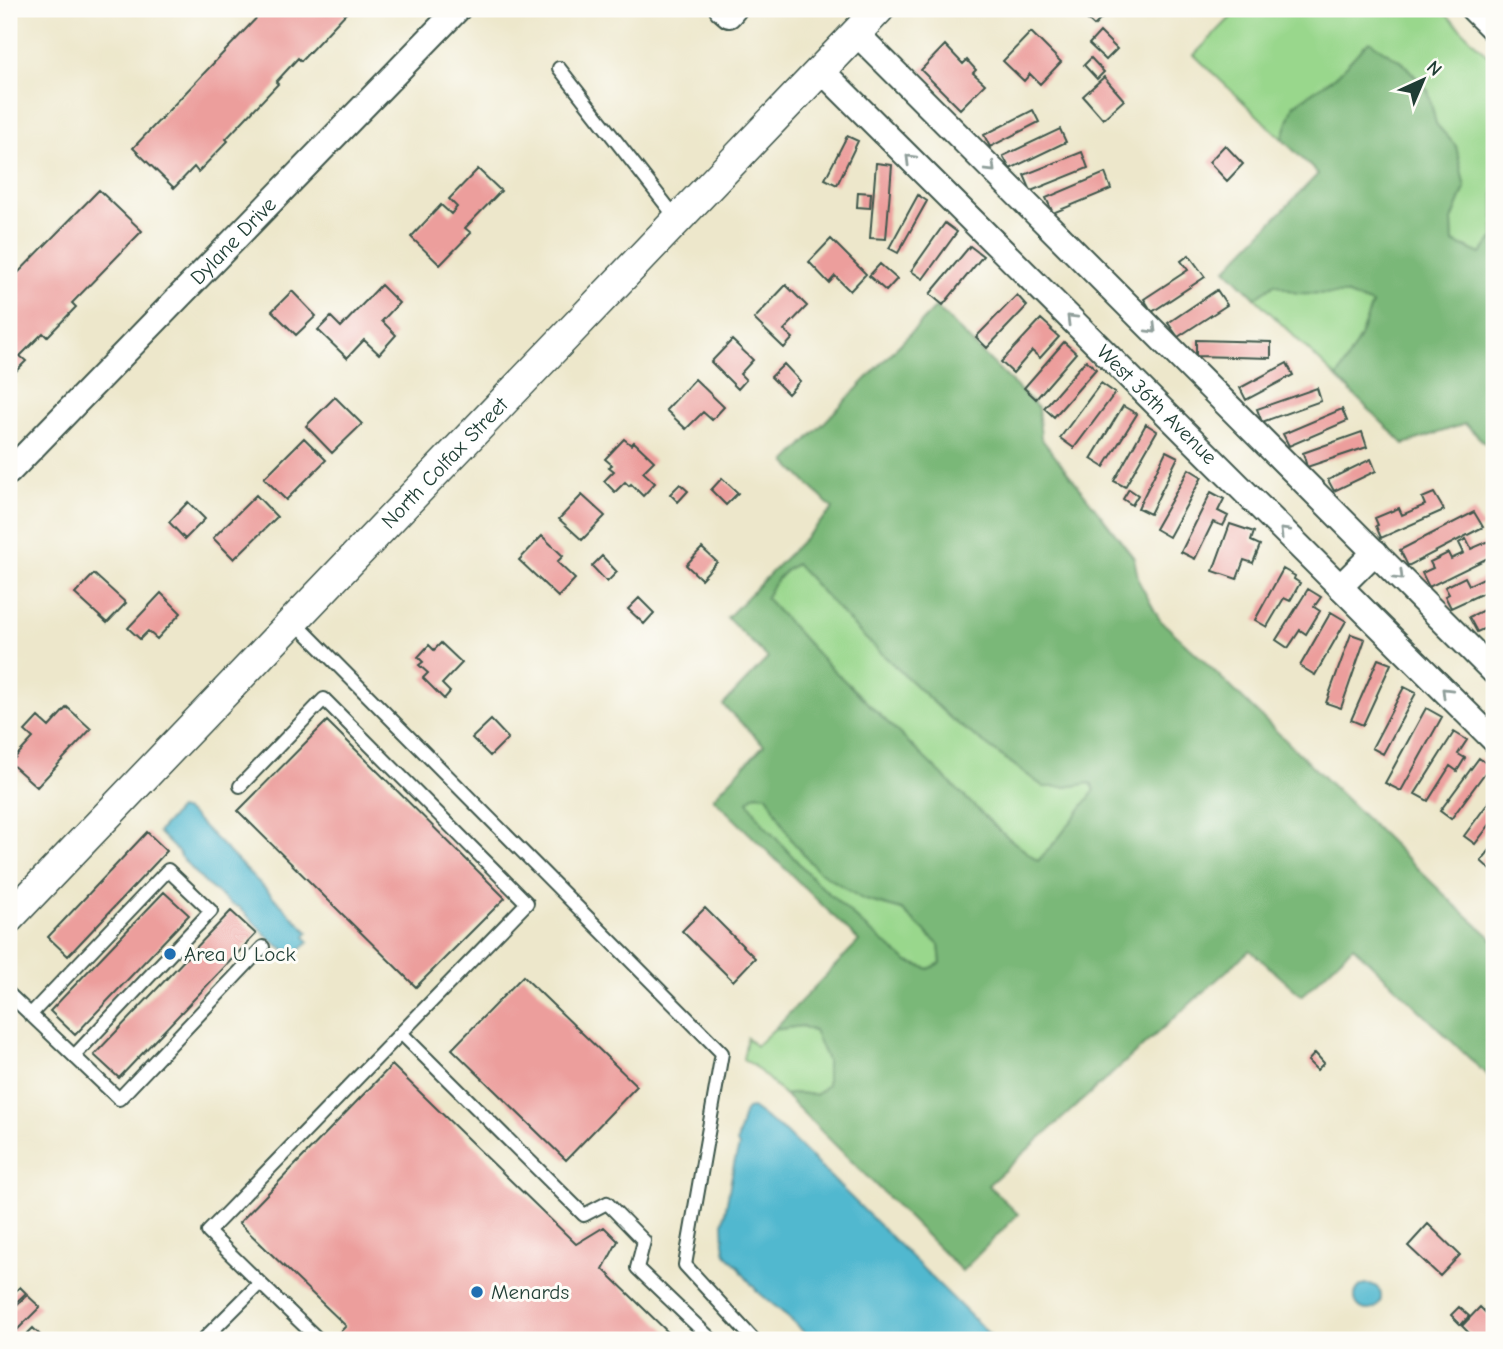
<svg xmlns="http://www.w3.org/2000/svg" width="1503" height="1349" viewBox="0 0 1503 1349" font-family="'Comic Neue',sans-serif">
  <style>
    .green { fill: #99d78c; stroke: #5c8a60; stroke-width: 2 }
    .forest { fill: #7ab878; stroke: #4c7a56; stroke-width: 2; fill-rule: evenodd }
    .water { fill: #51b8cf; stroke: #387a82; stroke-width: 2 }
    .building { fill: #ec9e9c }
    .lines { fill: none; stroke-linecap: round; stroke-linejoin: round }
    .service-casing { stroke: #3e564b; stroke-width: 16 }
    .minor-casing { stroke: #3e564b; stroke-width: 28 }
    .tertiary-casing { stroke: #3e564b; stroke-width: 33 }
    .service { stroke: #fff; stroke-width: 12 }
    .minor { stroke: #fff; stroke-width: 24 }
    .tertiary { stroke: #fff; stroke-width: 30 }
    .oneway { stroke: #8f9e9a }
    .poi-dot { fill: #1f6fb2; stroke: #fdfcf7; stroke-width: 2.5 }
    .labels { text-anchor: middle; stroke-width: 6; stroke-linejoin: round; paint-order: stroke }
    .street-label { font-size: 21px; fill: #1f3d34; stroke: #fdfcf7 }
    .poi-label { font-size: 21px; fill: #1f3d34; stroke: #fdfcf7; text-anchor: start }
  </style>
  <rect width="100%" height="100%" fill="#fdfcf7"/>
  <filter id="ink" filterUnits="userSpaceOnUse"><feTurbulence type="fractalNoise" baseFrequency=".0143" numOctaves="2"/><feDisplacementMap in="SourceGraphic" scale="14" xChannelSelector="R" yChannelSelector="G"/><feConvolveMatrix kernelMatrix="1 2 1 2 8 2 1 2 1" color-interpolation-filters="sRGB"/></filter>
  <filter id="wash" filterUnits="userSpaceOnUse"><feTurbulence type="fractalNoise" baseFrequency=".00686" numOctaves="4" result="noise"/><feDisplacementMap in="SourceGraphic" scale="28" xChannelSelector="R" yChannelSelector="G"/><feGaussianBlur stdDeviation="1.57" result="paint"/><feColorMatrix in="noise" values="0 0 0 0 0 0 0 0 0 0 0 0 0 0 0 0 0 1.4 0 .05"/><feComposite in="paint" operator="in"/></filter>
  <g filter="url(#wash)">
    <rect width="100%" height="100%" fill="#ede7cb"/>
    <path class="green" d="M1239,9H1441L1494,62V237L1481,254L1453,242L1452,220L1465,188L1456,147L1436,124L1427,90L1403,63L1369,42L1336,76L1294,105L1282,139L1194,55Z
      M1275,283L1297,293L1346,294L1372,304L1360,337L1337,378L1255,298Z
      M796,564L862,635L950,718L1044,787H1065L1091,783L1095,790L1057,840L1038,861L1001,832L824,661L765,598C773,583 781,573 796,564Z
      M756,794L767,795L779,815L862,899L902,910L939,945L941,963L929,969L908,962L869,930L814,880L763,824L748,801Z
      M802,1026L815,1032L827,1060V1085L816,1095L798,1093L785,1095L753,1065L743,1059L747,1038L756,1046L773,1030Z"/>
    <path class="forest" d="M1369,41L1403,63L1428,90L1436,124L1456,146L1465,188L1452,220L1453,242L1481,254L1494,237V452L1465,424L1404,444L1337,378L1360,337L1372,304L1346,294L1296,293L1275,284L1255,298L1226,269L1318,174L1282,139L1294,105L1336,76Z
      M936,307L1038,408L1041,438L1134,558L1139,582L1160,620L1203,660L1455,905L1494,940V1082L1353,946L1302,996L1250,950L988,1185L1018,1214L962,1271L785,1095L798,1093L816,1095L827,1085V1060L814,1031L802,1026L773,1030L859,941L713,798L764,745L723,705L768,658L727,618L833,509L786,462ZM796,564L862,635L950,718L1044,787H1065L1091,783L1095,790L1057,840L1038,861L1001,832L824,661L766,598C773,583 781,572 796,564ZM756,794L767,795L792,841L817,870L862,899L902,910L939,945L941,963L929,969L908,962L869,930L814,880L763,824L748,801Z"/>
    <path class="water" d="M179,809L186,811L193,816L308,932L305,937L309,942L300,950L294,953C274,949 254,921 239,907L231,904L206,884L179,855L180,854L158,832Z
      M752,1108L785,1132L995,1340H812L787,1316L758,1292L743,1274L739,1267L726,1254L724,1243L723,1223L734,1164L739,1147L737,1142L744,1113L747,1109Z
      M1355 1297a13 13 0 1 1 26 0a13 13 0 1 1-26 0Z"/>
    <g id="blocks">
      <path class="building" d="M265,9H350L301,61L298,58L276,82L278,84L226,139L228,141L198,172L194,167L174,188L133,148Z
        M1076,9H1111L1094,26Z
        M1031,32L1061,62L1040,84L1030,74L1024,81L1003,61Z
        M1100,32L1117,49L1106,60L1089,44Z
        M945,45L963,64L967,60L976,70L973,73L985,84L960,109L921,70Z
        M1091,58L1104,72L1097,79L1084,65Z
        M1104,77L1124,100L1103,119L1083,96Z
        M1033,110L1039,122L990,147L984,135Z
        M1060,129L1066,142L1010,169L1003,156Z
        M847,136L858,141L837,185L825,179Z
        M1225,145L1243,164L1227,181L1209,162Z
        M1082,152L1088,168L1031,191L1024,175Z
        M876,163L892,165L886,239L870,238Z
        M478,169L501,191L465,228L471,233L440,265L411,237L441,205L451,214L457,207L449,199Z
        M1105,173L1111,189L1053,213L1046,198Z
        M99,190L142,231L72,303L76,307L47,337L43,333L20,356L26,361L9,378V282Z
        M858,192L871,193L870,208L857,207Z
        M918,195L927,201L898,253L889,248Z
        M945,223L957,232L923,279L911,271Z
        M831,239L866,274L850,291L835,276L829,283L809,262Z
        M970,246L983,256L943,305L930,294Z
        M1189,255L1205,277L1152,312L1144,299L1188,270L1181,261Z
        M880,264L897,279L886,291L869,276Z
        M381,285L399,303L382,321L396,335L379,354L364,340L347,358L318,330L331,317L341,327Z
        M786,285L807,306L784,330L793,338L784,348L754,319Z
        M1217,290L1227,305L1178,337L1168,323Z
        M292,291L316,316L296,335L272,311Z
        M1017,295L1027,306L987,348L976,337Z
        M1041,319L1052,329L1051,330L1059,337L1040,358L1032,351L1013,373L1001,362Z
        M732,340L753,360L740,374L746,380L738,389L711,362Z
        M1196,340L1271,342V358L1196,356Z
        M1064,342L1076,353L1036,399L1024,388Z
        M1086,360L1096,369L1054,417L1044,408Z
        M1287,363L1293,375L1246,400L1240,388Z
        M784,364L800,381L788,394L771,377Z
        M695,379L724,407L712,420L703,412L686,429L666,410Z
        M1101,383L1115,393L1074,448L1060,438Z
        M1317,388L1321,401L1262,422L1257,409Z
        M335,397L362,424L332,453L306,426Z
        M1123,406L1137,414L1104,467L1091,459Z
        M1342,409L1347,421L1289,446L1283,434Z
        M1146,424L1157,431L1125,487L1114,481Z
        M1362,432L1367,447L1307,467L1303,453Z
        M304,438L326,460L286,500L264,478Z
        M624,439L631,445L634,442L654,461L643,472L655,483L643,496L631,484L629,486L625,482L615,492L604,481L614,471L609,467L612,465L605,459Z
        M1166,451L1178,457L1150,514L1138,508Z
        M1371,459L1376,471L1334,491L1328,480Z
        M1189,469L1202,477L1169,537L1155,529Z
        M722,478L738,493L726,505L711,490Z
        M680,484L688,491L678,502L670,494Z
        M1129,489L1138,495L1132,505L1123,499Z
        M1211,492L1224,499L1218,511L1228,516L1223,526L1213,522L1195,559L1181,552Z
        M1434,493L1444,510L1381,538L1376,526L1378,525L1375,518L1399,508L1402,515L1425,505L1422,498Z
        M256,495L277,517L234,559L213,538Z
        M582,495L605,516L582,540L559,519Z
        M188,502L205,519L185,539L169,522Z
        M1474,512L1483,527L1408,566L1400,550Z
        M1230,524L1254,532L1251,541L1260,545L1253,563L1244,560L1237,579L1213,571Z
        M542,536L563,556L557,562L575,579L558,597L519,560Z
        M1466,539L1471,549L1489,541L1494,555L1429,587L1422,573L1433,568L1430,562L1448,553L1451,559L1464,553L1459,543Z
        M702,548L717,562L701,579L686,565Z
        M602,556L617,572L607,582L592,566Z
        M1283,569L1295,576L1294,579L1300,583L1290,601L1284,598L1267,627L1255,620Z
        M1494,573V588L1451,608L1445,596L1449,594L1445,587L1465,577L1469,585Z
        M94,574L126,603L107,623L75,594Z
        M1308,589L1321,597L1314,607L1320,611L1306,634L1300,630L1288,648L1276,640Z
        M161,593L181,613L157,639L148,631L140,639L128,628Z
        M639,598L654,613L644,624L628,609Z
        M1494,605V624L1477,632L1469,617Z
        M1331,612L1346,621L1315,675L1300,666Z
        M1351,634L1365,639L1341,708L1326,703Z
        M441,643L462,663L442,684L450,692L444,699L423,678L428,673L419,665L423,662L418,657L429,645L434,650Z
        M1378,659L1391,664L1363,725L1351,720Z
        M1404,687L1416,693L1383,754L1372,748Z
        M67,707L91,729L37,787L10,763L33,738L25,731L38,717L49,727Z
        M1426,708L1442,717L1401,791L1385,783Z
        M491,720L508,738L490,756L472,738Z
        M327,721L505,898L416,987L238,811Z
        M1454,732L1467,740L1458,754L1465,758L1457,771L1450,766L1428,801L1415,794Z
        M1479,758L1490,766L1451,819L1440,811Z
        M1494,795V819L1475,844L1464,836Z
        M147,832L167,851L68,956L48,937Z
        M1494,845V868L1492,871L1481,861Z
        M164,892L189,915L75,1035L50,1011Z
        M705,908L755,958L733,981L682,931Z
        M231,911L256,934L119,1078L94,1055Z
        M523,976L637,1086L566,1160L452,1049Z
        M1315,1053L1324,1063L1317,1070L1308,1061Z
        M392,1065L576,1244L604,1227L618,1241L603,1269L676,1340H343L337,1335L346,1326L239,1223Z
        M1428,1224L1460,1255L1440,1276L1408,1246Z
        M20,1287L26,1293L9,1309V1297Z
        M27,1295L40,1307L9,1338V1312Z
        M1459,1307L1469,1316L1461,1325L1451,1315Z
        M1480,1307L1494,1321V1340H1476L1462,1326Z
        M33,1328L45,1340H21Z"/>
    </g>
  </g>
  <g filter="url(#ink)">
    <use href="#blocks" fill-opacity="0" stroke="#3e564b" stroke-width="2"/>
    <g class="lines">
      <g class="service-casing">
        <path id="service" d="M559,68L677,219
          M293,620L722,1053L685,1265L754,1340
          M240,786L324,699L527,903L208,1232L260,1283
          M9,994L119,1099L263,947
          M30,1015L168,870L211,911L74,1056
          M401,1033L584,1215L607,1203L644,1241L637,1268L712,1340
          M203,1340L260,1283L319,1340"/>
      </g>
      <g class="minor-casing">
        <g id="minor">
          <path d="M722,9L729,15L734,9"/>
          <path d="M1473,9L1494,30"/>
          <path d="M856,33L1494,672"/>
          <path id="s1" d="M821,70L1494,740"/>
          <path id="s2" d="M9,472L458,9"/>
          <path d="M1340,587L1375,552"/>
        </g>
      </g>
      <g class="tertiary-casing">
        <g id="tertiary">
          <path id="s3" d="M9,918L879,9"/>
        </g>
      </g>
      <use href="#service" class="service"/>
      <use href="#minor" class="minor"/>
      <use href="#tertiary" class="tertiary"/>
    </g>
    <defs><path id="oneway-chevron" d="M-2-3.5L2.5 0L-2 3.5" fill="none" stroke-width="1.6" stroke-linecap="round" stroke-linejoin="round" transform="scale(1.75)"/></defs>
    <g class="oneway">
      <use href="#oneway-chevron" transform="translate(910 159) rotate(-135)"/>
      <use href="#oneway-chevron" transform="translate(991 168) rotate(45)"/>
      <use href="#oneway-chevron" transform="translate(1071 319) rotate(-135)"/>
      <use href="#oneway-chevron" transform="translate(1152 329) rotate(45)"/>
      <use href="#oneway-chevron" transform="translate(1284 532) rotate(-135)"/>
      <use href="#oneway-chevron" transform="translate(1399 576) rotate(45)"/>
      <use href="#oneway-chevron" transform="translate(1446 692) rotate(-135)"/>
    </g>
  </g>
  <g class="poi-dot">
    <circle cx="170" cy="954" r="7"/>
    <circle cx="477" cy="1292" r="7"/>
  </g>
  <g class="labels">
    <g class="street-label">
      <text dy="7" stroke="none"><textPath href="#s2" startOffset="322">Dylane Drive</textPath></text>
      <text dy="7" stroke="none"><textPath href="#s1" startOffset="474">West 36th Avenue</textPath></text>
      <text dy="7" stroke="none"><textPath href="#s3" startOffset="630">North Colfax Street</textPath></text>
    </g>
    <g class="poi-label">
      <text x="184" y="961">Area U Lock</text>
      <text x="491" y="1299">Menards</text>
    </g>
  </g>
  <rect width="1503" height="1349" fill="none" stroke="#fdfcf7" stroke-width="35"/>
  <g transform="translate(1423 80) rotate(44)" stroke="#fdfcf7" stroke-width="5" paint-order="stroke">
  <path d="M0-5L12 26L0 18L-12 26Z" fill="#1f3d34"/>
  <text y="-10" font-size="19" font-weight="bold" text-anchor="middle" fill="#1f3d34">N</text>
  </g>
</svg>
